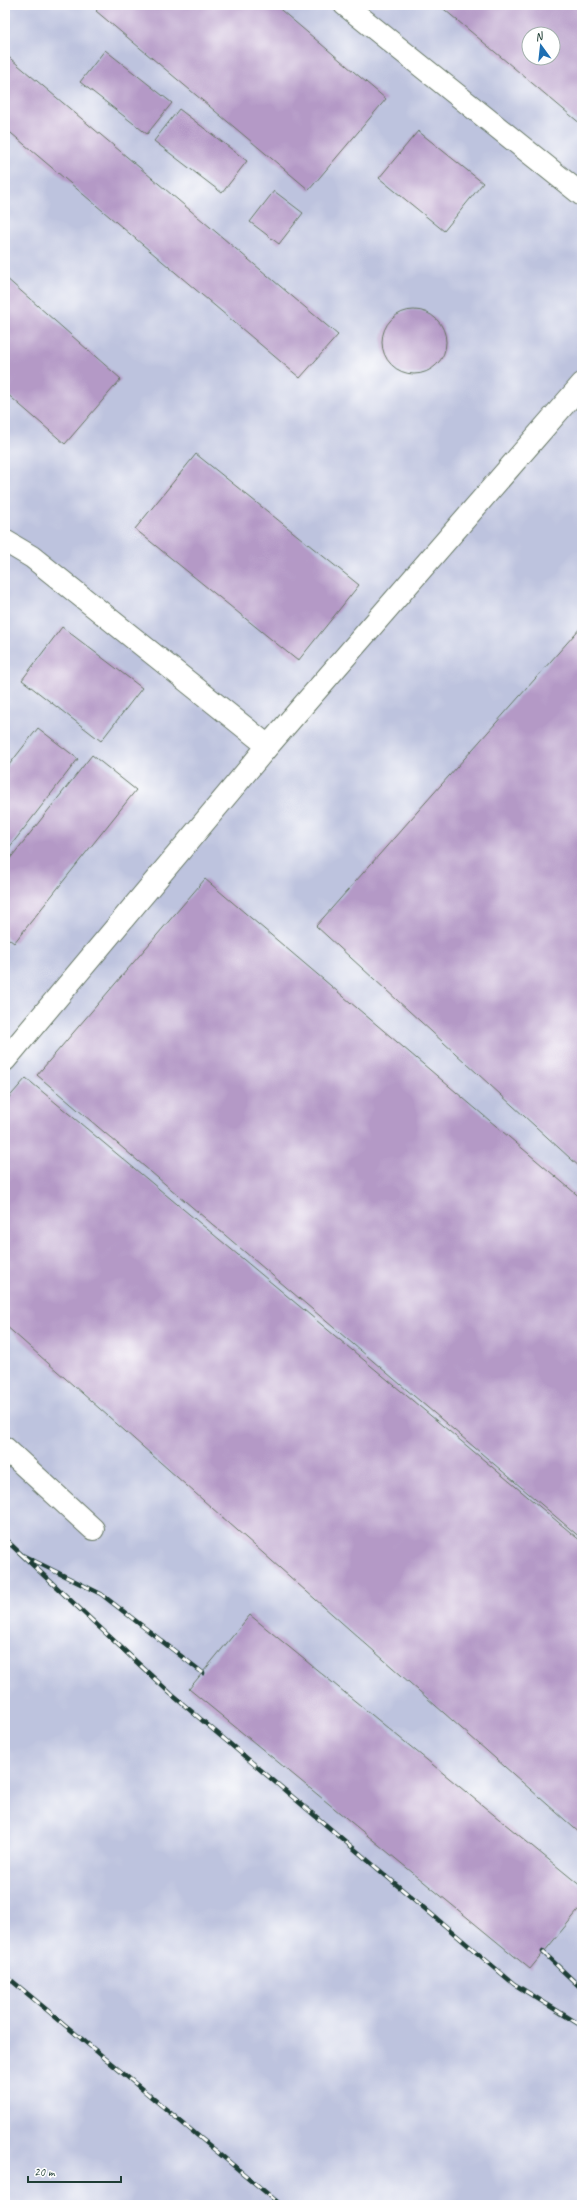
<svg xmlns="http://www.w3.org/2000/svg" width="587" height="2210" viewBox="0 0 587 2210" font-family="Caveat,sans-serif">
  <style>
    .industrial { fill: #bdc3de; fill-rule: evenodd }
    .building { fill: #b499c6; fill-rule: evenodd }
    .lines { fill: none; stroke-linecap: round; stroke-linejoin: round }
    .minor-casing { stroke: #667765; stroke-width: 24 }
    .minor { stroke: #fff; stroke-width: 22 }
    .rail-casing { stroke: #1f3d34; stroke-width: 4.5 }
    .rail { stroke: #fff; stroke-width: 3; stroke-dasharray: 9; stroke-linecap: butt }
  </style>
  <rect width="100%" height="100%" fill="#fff"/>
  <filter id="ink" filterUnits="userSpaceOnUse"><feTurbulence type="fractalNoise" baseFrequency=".025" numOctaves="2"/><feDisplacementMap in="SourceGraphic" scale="8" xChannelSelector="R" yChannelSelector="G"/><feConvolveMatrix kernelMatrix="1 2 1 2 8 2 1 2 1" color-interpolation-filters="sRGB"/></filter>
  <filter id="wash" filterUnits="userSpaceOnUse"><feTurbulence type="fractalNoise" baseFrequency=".012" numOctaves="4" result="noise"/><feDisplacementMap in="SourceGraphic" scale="16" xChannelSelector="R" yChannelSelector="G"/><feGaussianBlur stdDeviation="0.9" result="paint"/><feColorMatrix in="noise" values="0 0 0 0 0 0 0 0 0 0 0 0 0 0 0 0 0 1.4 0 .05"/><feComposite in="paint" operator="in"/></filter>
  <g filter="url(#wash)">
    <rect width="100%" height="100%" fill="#eae3c1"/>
    <path class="industrial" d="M5,5H582V2205H5ZM529,34H553V58H529Z"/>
    <g id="blocks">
      <path class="building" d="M102,5H275L386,99L309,190L96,11Z
        M439,5H582V125ZM529,34H553V58H529Z
        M105,50L172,103L147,134L80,82Z
        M5,54L338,335L300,378L5,128Z
        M179,109L247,161L222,193L154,141Z
        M418,131L483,183L444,231L379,178Z
        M274,191L303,213L279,244L250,222Z
        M5,277L121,379L65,444L5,392Z
        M382 342a32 32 0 1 1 64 0a32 32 0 1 1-64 0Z
        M196,454L359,585L298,661L135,529Z
        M582,626V1169L316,926Z
        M62,627L142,688L101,741L22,680Z
        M38,728L78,759L5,853V770Z
        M92,755L136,790L14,943L5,936V865Z
        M205,879L582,1199V1539L37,1075Z
        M26,1078L582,1542V1835L5,1325V1102Z
        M250,1615L582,1887V1906L530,1969L189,1689Z"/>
    </g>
  </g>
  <g filter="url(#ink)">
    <use href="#blocks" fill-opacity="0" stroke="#667765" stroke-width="1"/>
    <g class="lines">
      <g class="minor-casing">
        <path id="minor" d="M345,5L582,195
          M5,541L32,557L268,746
          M5,1060L268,746L582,384
          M5,1448L93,1529"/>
      </g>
      <use href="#minor" class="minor"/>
      <g class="rail-casing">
        <path id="rail" d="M5,1539L22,1555L101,1594L203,1673
          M22,1555L171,1694L514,1984L582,2026
          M543,1952L582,1989
          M5,1975L281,2205"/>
      </g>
      <use href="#rail" class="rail"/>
    </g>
  </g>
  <rect width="587" height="2210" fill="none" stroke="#fff" stroke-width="20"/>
  <g transform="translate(541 46) rotate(345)"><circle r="19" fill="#ffffff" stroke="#a5b1ae"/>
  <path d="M0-3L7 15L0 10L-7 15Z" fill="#1f6fb2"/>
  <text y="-6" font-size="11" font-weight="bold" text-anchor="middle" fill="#1f3d34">N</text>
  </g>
  <path d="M28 2176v6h93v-6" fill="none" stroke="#1f3d34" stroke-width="2"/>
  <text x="34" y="2176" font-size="12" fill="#1f3d34" stroke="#ffffff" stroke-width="3" paint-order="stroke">20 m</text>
</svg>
